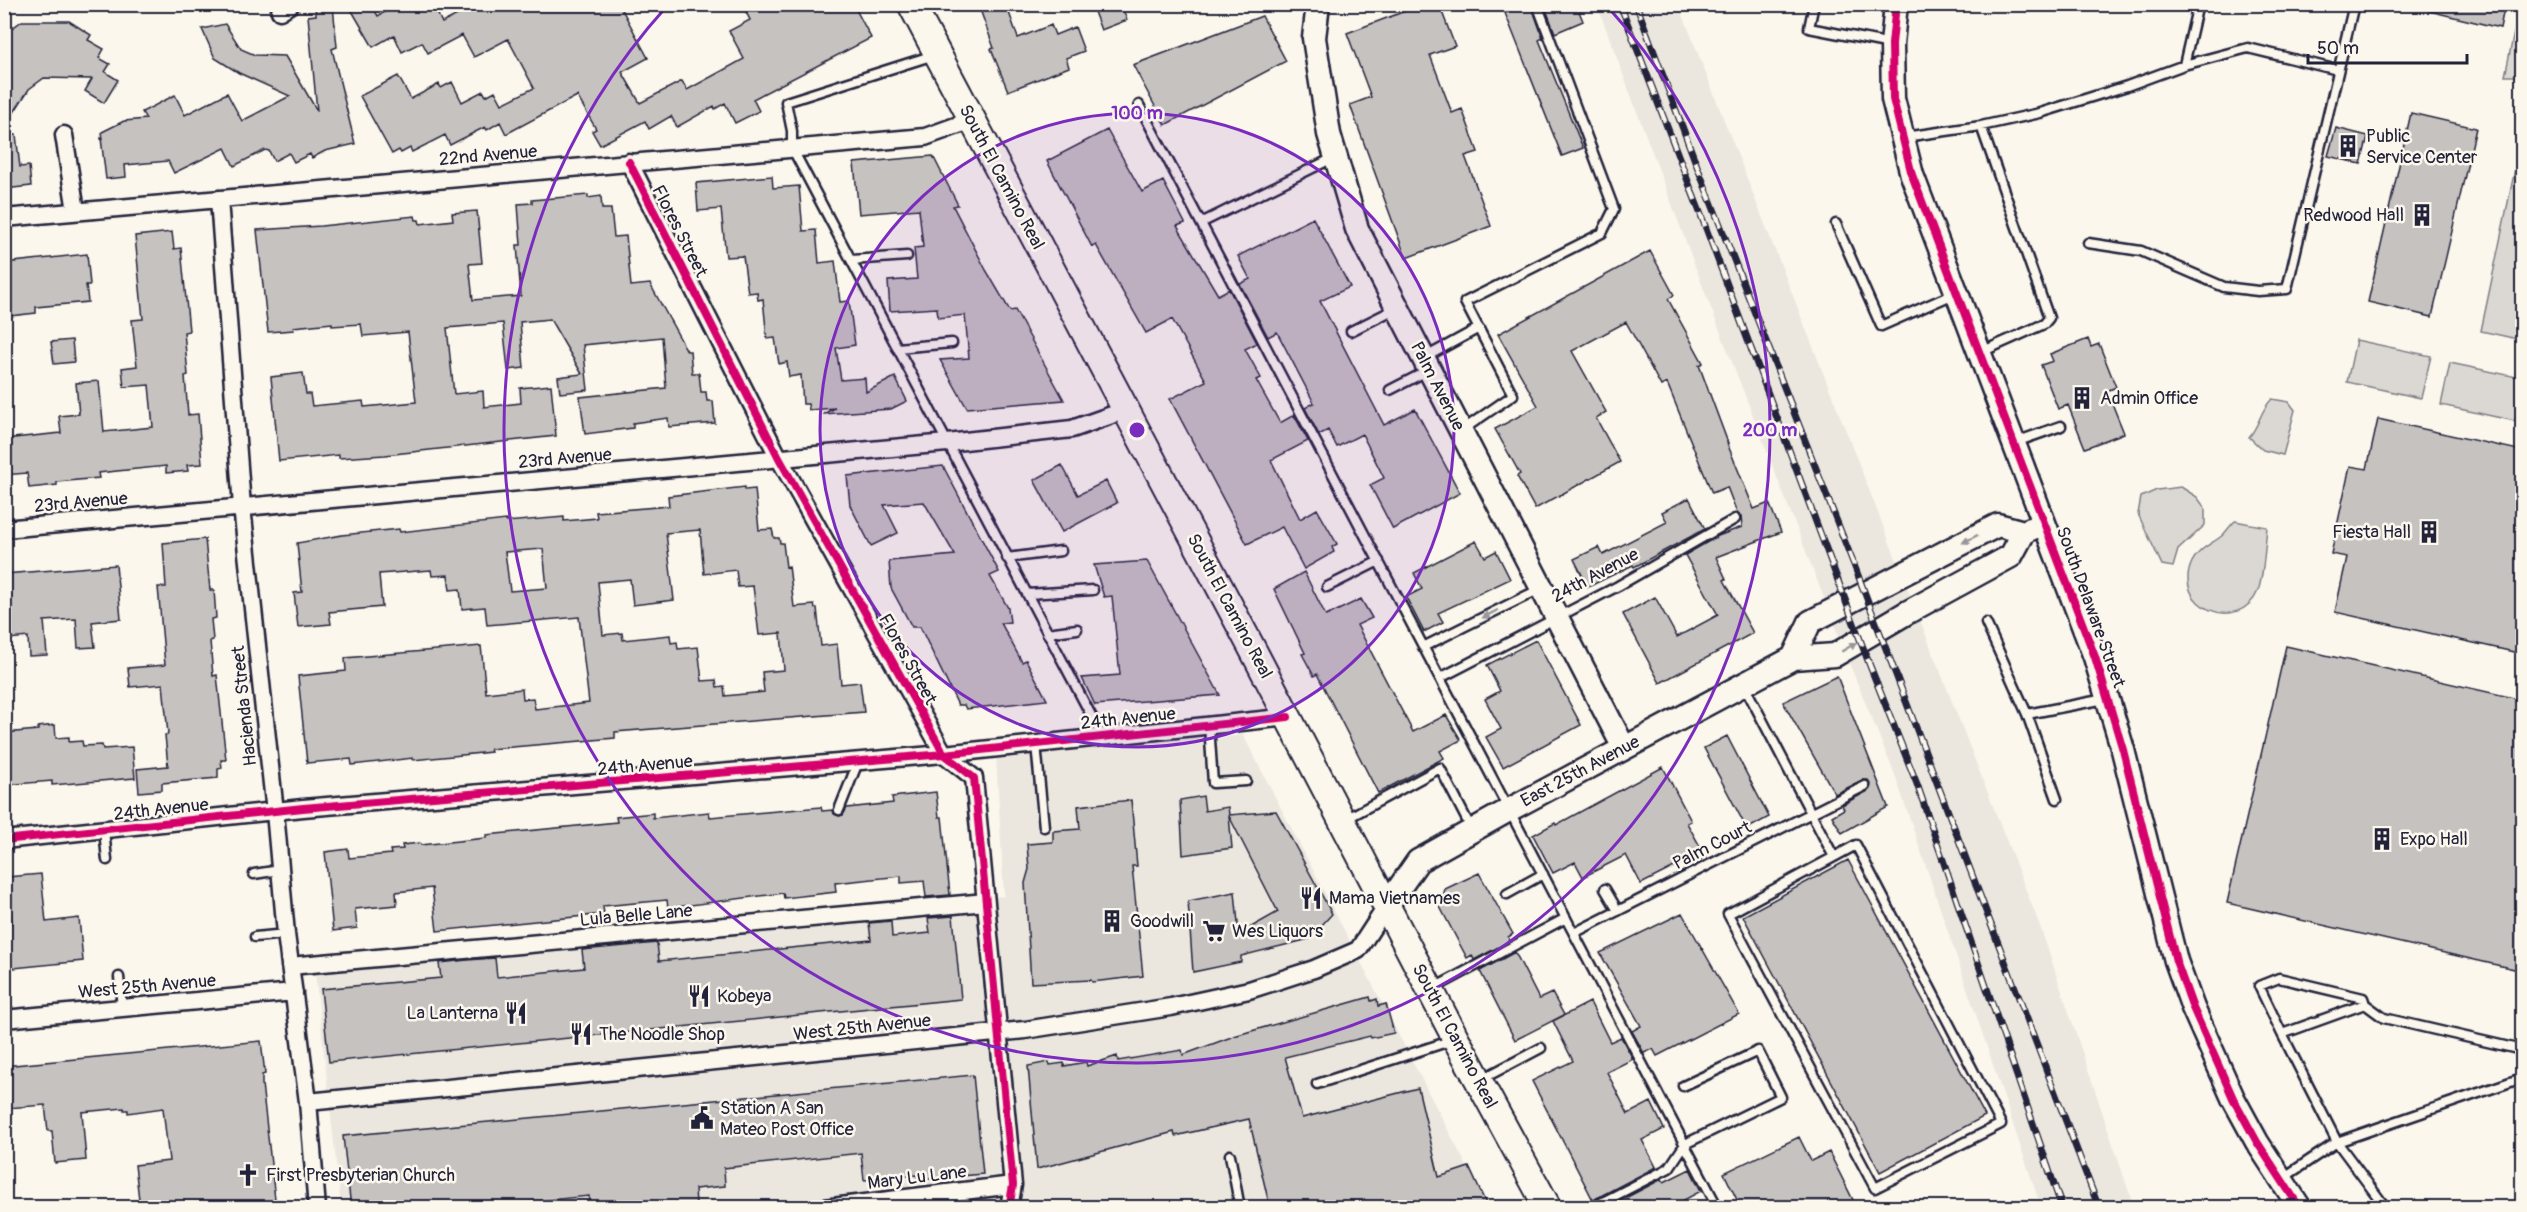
<svg xmlns="http://www.w3.org/2000/svg" width="2527" height="1212" viewBox="0 0 2527 1212" font-family="Pangolin,sans-serif">
  <style>
    .built { fill: #ebe7df }
    .green { fill: #dbd8d3; stroke: #7e7d87; stroke-width: 1.5 }
    .building { fill: #c6c2c0; stroke: #22223b; stroke-width: 1.5; fill-rule: evenodd }
    .lines { fill: none; stroke-linecap: round; stroke-linejoin: round }
    .lane-casing { stroke: #22223b; stroke-width: 13 }
    .street-casing { stroke: #22223b; stroke-width: 21 }
    .secondary-casing { stroke: #22223b; stroke-width: 27 }
    .primary-casing { stroke: #22223b; stroke-width: 30 }
    .lane { stroke: #fbf7ec; stroke-width: 8 }
    .street { stroke: #fbf7ec; stroke-width: 16 }
    .secondary { stroke: #fbf7ec; stroke-width: 22 }
    .primary { stroke: #fbf7ec; stroke-width: 26 }
    .rail-casing { stroke: #22223b; stroke-width: 7 }
    .rail { stroke: #fbf7ec; stroke-width: 4.5; stroke-dasharray: 14; stroke-linecap: butt }
    .cycleway-casing { stroke: #fbf7ec; stroke-width: 11 }
    .cycleway { stroke: #d6006c; stroke-width: 8 }
    .oneway { fill: #99979c }
    .ring { fill: none; stroke: #7b2cbf; stroke-width: 3 }
    .labels { text-anchor: middle; stroke-width: 5; stroke-linejoin: round; paint-order: stroke }
    .poi-label { font-size: 18px; fill: #22223b; stroke: #fbf7ec; text-anchor: start }
    .street-label { font-size: 18px; fill: #22223b; stroke: #fbf7ec }
    .centre { fill: #7b2cbf; stroke: #fbf7ec; stroke-width: 3 }
    .ring-label { font-size: 18px; text-anchor: middle; font-weight: bold; fill: #7b2cbf; stroke: #fbf7ec; stroke-width: 5; stroke-linejoin: round; paint-order: stroke }
  </style>
  <rect width="100%" height="100%" fill="#fbf7ec"/>
  <filter id="ink" filterUnits="userSpaceOnUse"><feTurbulence type="fractalNoise" baseFrequency=".0167" numOctaves="2"/><feDisplacementMap in="SourceGraphic" scale="12" xChannelSelector="R" yChannelSelector="G"/><feConvolveMatrix kernelMatrix="1 2 1 2 8 2 1 2 1" color-interpolation-filters="sRGB"/></filter>
  <g filter="url(#ink)">
    <path class="built" d="M1597,5H1679L2040,926L2134,1207H2041L1895,775L1854,675L1704,290Z
      M1243,735L1488,1207H341L313,954L1004,896L996,756Z"/>
    <path class="green" d="M2517,18L2522,20V76H2505Z
      M2522,136V340L2481,331Z
      M2356,340L2431,356L2421,398L2347,382Z
      M2450,363L2522,378L2515,421L2441,405Z
      M2272,399L2289,402L2295,410L2283,455L2263,450L2249,437C2260,425 2260,410 2272,399Z
      M2181,487L2197,497L2205,508V525L2178,550L2173,567L2162,565L2138,514L2141,497L2157,490Z
      M2235,521L2267,527C2265,545 2264,575 2258,591C2239,635 2171,607 2192,562C2199,548 2212,544 2223,535C2227,530 2231,525 2235,521Z"/>
    <path class="building" d="M348,4H371L378,16L399,4H414L417,11L433,4L442,23L478,4H619L648,58L622,72L640,103L682,81L687,90L744,59L729,31L750,20L742,4H853L871,38L753,99L759,111L735,123L725,103L715,109L714,106L677,127L671,116L649,129L645,121L600,145L592,131L596,129L577,96L506,134L500,122L487,130L485,127L450,145L445,135L412,152L410,148L401,153L399,150L392,154L360,96L398,76L411,99L439,84L441,88L452,82L462,102L483,91L486,96L495,91L502,104L534,88L508,39L474,57L462,35L428,53L422,42L402,52L394,35L373,47Z
      M978,4H1006L1018,38L1051,25L1055,35L1075,27L1084,51L1066,58L1069,67L1008,91L991,49L994,48Z
      M1091,4H1121L1127,20L1101,30Z
      M1424,4H1439L1455,46L1430,55L1452,113L1462,109L1478,152L1465,156L1491,226L1406,258L1350,105L1371,97L1347,33Z
      M1526,4H1531L1543,38L1539,40L1583,148L1562,156L1505,13Z
      M1544,4H1576L1583,21L1555,33Z
      M2430,4H2505L2500,28L2429,11Z
      M333,6L337,47L332,49L355,144L325,151L312,158L310,154L294,162L289,153L274,161L269,151L265,150L234,166L225,148L174,173L168,161L125,165L126,177L106,179L101,138L103,139L102,132L124,121L146,119L142,112L175,95L185,115L227,93L242,121L290,96L239,73L215,58L202,29L225,24L241,49L255,55L285,56L317,111L308,16L316,15L315,8Z
      M1262,16L1286,61L1165,125L1133,65Z
      M22,21H69L91,35L88,40L104,49L99,58L110,64L105,72L118,80L104,103L85,91L92,79L44,78L29,89L4,128V34Z
      M2411,113L2476,128L2432,317L2368,302Z
      M2336,128L2368,136L2361,164L2328,156Z
      M1107,130L1142,192L1163,181L1185,223L1177,226L1218,295L1229,289L1257,343L1245,349L1261,378L1256,380L1280,423L1294,415L1308,441L1271,460L1300,519L1317,509L1337,544L1332,547L1334,552L1304,569L1282,527L1247,544L1170,399L1206,381L1172,319L1146,333L1096,245L1092,247L1047,161Z
      M4,135H16L20,167L29,166L31,186L4,189Z
      M933,156L958,205L953,206L986,270L1010,311L1015,310L1064,400L967,408L940,360L969,358L965,315L938,318L937,308L890,311L888,281L917,279L914,248L923,247L919,209L859,214L854,163Z
      M772,176L773,188L799,186L803,231L816,230L819,263L835,261L840,302L849,301L855,345L836,348L841,380L865,378L866,392L895,377L907,401L891,409L823,414L835,408L809,410L808,404H803L801,375L789,377L787,362L779,364L775,338L767,339L763,299L758,300L757,292L748,293L743,256L726,257L721,209L698,211L696,183Z
      M588,195V198L601,196L602,209H611L614,237L626,236L631,286L650,284L687,351H690L692,373H699L701,392H706L707,401H713L715,423L669,427L668,418L633,423V428L585,434L580,397L666,388L662,337L583,345L588,390L560,393L558,377L582,374L550,319L520,322L524,368L508,370L503,323L447,328L454,394L483,391L484,407L521,403L520,388L551,385L556,436L385,455L339,458V455L279,461L271,377L303,373L306,394H310L312,406L363,401L364,407L416,402L408,332L363,336L361,324L332,326V323L293,327L294,330L268,332L257,230L321,226L415,216L416,220H419L420,224L453,220L452,213L477,211L482,263L469,264L473,300L521,296L517,245H521L518,204L532,203V200Z
      M1313,218L1350,287L1320,301L1384,425L1415,409L1460,493L1393,529L1370,485L1384,478L1362,434L1337,447L1328,430L1319,435L1305,408L1314,403L1277,332L1268,337L1240,284L1250,279L1238,256Z
      M172,232L174,249L181,248L189,331L184,332L188,375L185,376L188,415L198,414L202,464L187,465L188,471L166,473V466L98,473L99,478L57,482V485L29,488L27,473L4,475V439L61,433L59,416L79,414L76,383L99,381L104,432L153,427L149,385L124,387L122,368L137,366L132,320L143,319L135,236Z
      M1650,251L1674,295L1668,299L1703,363L1699,365L1728,443H1727L1754,509L1769,503L1781,532L1716,557L1726,579L1724,580L1753,633L1660,683L1623,614L1655,597L1677,637L1718,615L1685,555L1718,536L1742,527L1741,516L1737,513L1727,487L1712,493L1667,383L1661,386L1626,322L1572,351L1606,412L1596,418L1620,462L1535,509L1517,476L1520,474L1495,429L1538,406L1498,334Z
      M87,254L90,285H86L88,302L36,307V313L10,316L8,291L4,292V263Z
      M2088,339L2091,347L2099,344L2116,387L2107,391L2124,433L2085,448L2068,405L2058,409L2041,365L2053,361L2050,354Z
      M72,340L74,362L54,364L51,342Z
      M2378,419L2523,451V654L2335,612L2347,557L2331,554L2350,466L2367,469Z
      M1062,465L1078,495L1106,481L1117,503L1062,532L1034,480Z
      M943,466L999,572L990,576L1008,608L1010,622L1001,623L1022,662L1026,660L1047,700L966,709L964,705H958L920,627H912L891,588L889,561L955,555L924,502L884,505L898,533L871,546L850,505L847,476Z
      M745,487V490L755,489L759,530L772,529L774,538H779L780,543H783L786,567L789,566L794,607L814,605L815,608H817L821,646L837,644L841,684L860,682L864,712L615,732V738L490,749L491,752L413,760V758L352,765L351,759L307,763L298,676L346,671L345,658L481,646L486,693L522,689L523,699L533,698L535,709L589,703L579,617L487,625L485,607L462,609L460,589L450,590L448,575L432,576L431,570L379,574L382,607L329,612L331,624L298,627L294,593L302,592L297,543L342,535L399,529L400,532L506,520V522L564,517V521L597,518L596,512L669,506L668,496ZM700,530L704,574L736,570L738,587L753,586L759,635L781,633L784,670L762,672L764,692L725,696L724,686L717,687L716,680L702,681L698,647L678,649L677,642L671,643L670,635L623,640L622,633L603,635L598,582L630,579L633,605L674,600L666,533ZM543,549L547,588L510,591L505,552Z
      M1689,498L1705,529L1634,567L1633,565L1588,587L1574,559L1599,547L1603,555L1667,522L1662,512Z
      M205,539L210,590H214L216,618L211,619L213,640L210,641L213,676L217,675L226,760H221L222,768L218,769V778L162,783V790L139,792L137,769L168,766L165,735L168,734L163,684L130,687L128,668L165,665L158,587H166L163,543Z
      M1476,541L1485,557L1496,551L1510,579L1438,613L1443,622L1424,632L1406,597L1422,589L1414,573Z
      M1147,561L1220,695L1095,705L1082,678L1120,675L1112,596L1104,597L1094,565Z
      M116,565L121,619L92,622L95,647L78,648L76,619L44,621L47,655L29,656L28,637L9,639L8,635L6,636L4,574Z
      M1304,572L1326,616L1361,599L1372,618L1357,625L1413,732L1446,715L1461,740L1440,751L1444,758L1378,793L1317,674L1314,676L1302,654L1305,653L1274,589Z
      M1536,640L1581,725L1503,767L1486,737L1501,729L1485,699L1500,691L1487,665Z
      M2286,646L2523,700V971L2227,903Z
      M1837,676L1888,807L1842,833L1832,816L1844,809L1842,805L1868,791L1871,784L1868,780H1863L1835,794L1783,702Z
      M55,725L56,738L69,737V742L82,741L83,746L102,745L103,749L132,747L135,778L52,785V781L4,785V733L38,730V727Z
      M1727,736L1769,817L1747,829L1704,748Z
      M1663,767L1691,821L1687,823L1706,857L1687,867L1684,862L1641,884L1626,855L1583,877L1575,862L1553,873L1533,835L1555,823L1556,825Z
      M936,792L939,817H942L950,895L926,897L924,881L901,883V876L835,883L836,892L784,898L783,893L668,908L667,900L603,906L604,914L437,931L432,888L396,892L397,905L355,909L357,928L333,931L325,852L348,849L349,858L391,854L390,850L403,849L402,845L420,843L421,845L486,838V835L617,822L616,817L653,813V818L709,812L710,817L821,807L822,811L833,810L834,814L839,816L843,815L847,808L893,803L892,797Z
      M1203,796L1205,811L1228,807L1229,815L1276,811L1332,914L1309,939L1241,956V962L1193,972L1188,901L1235,892L1239,934L1278,912L1229,816L1232,848L1183,855L1180,800Z
      M1131,800L1137,866H1132L1143,976L1092,982L1091,980L1031,983L1025,883L1029,869L1027,844L1053,842V831L1080,829L1078,806Z
      M1848,860L1985,1116L1880,1172L1743,916Z
      M1479,873L1513,934L1508,937L1510,941L1474,960L1472,955L1467,958L1440,907L1445,889Z
      M41,874L46,922L79,918L83,961L4,969V924L12,923L7,877Z
      M1682,913L1739,1014L1657,1056L1653,1049L1644,1053L1632,1031L1641,1026L1600,953Z
      M953,916L961,999L329,1062L321,989L441,978L439,963L467,960L495,958L497,977L584,968L582,950L657,943L659,961L871,940L869,923L891,921L892,937L930,933L928,918Z
      M1515,952L1539,999L1552,993L1564,1015L1515,1040L1480,971Z
      M1370,997L1371,1001L1377,999L1378,1006L1386,1004L1394,1033L1371,1038L1370,1036L1285,1057L1302,1118L1418,1088L1439,1177L1469,1167L1488,1208H1270L1249,1119L1175,1136L1174,1132L1037,1169L1028,1066L1049,1062L1050,1065L1064,1063V1066L1086,1062L1087,1066L1117,1056L1118,1061L1182,1050L1183,1055L1234,1036Z
      M1590,1002L1610,1042L1621,1037L1633,1059L1607,1072L1628,1114L1651,1102L1664,1129L1642,1140L1656,1167L1593,1200L1532,1081L1573,1061L1553,1021Z
      M261,1041L265,1074L262,1075V1084L276,1208H140L135,1165L169,1161L163,1108L128,1113V1110H124V1108L82,1112L86,1160L55,1163L52,1131H48L45,1105L7,1108L4,1066Z
      M973,1075L983,1174L917,1180V1175L864,1180L861,1153L724,1168L725,1186L695,1189L696,1204L658,1208H590L589,1196L468,1208H351L343,1136Z
      M1799,1137L1811,1161L1829,1152L1854,1202L1843,1208H1741L1724,1173Z
      M1690,1169L1701,1191L1680,1202L1683,1208H1606L1662,1179L1664,1182Z"/>
    <g class="lines">
      <g class="lane-casing">
        <path id="lane" d="M1814,4L1809,28L1891,44
          M934,55L786,102L792,131V148L1102,736
          M2184,65L2198,4
          M1139,105L1718,1208
          M1904,137L1981,126L2040,113L2127,86L2184,65L2248,48L2338,70
          M1201,223L1335,157
          M1836,224L1881,326L1956,293
          M2088,243L2141,251L2224,287L2258,291L2287,289L2354,4
          M852,260L907,256
          M1351,331L1397,308
          M897,348L952,343
          M1979,353L2044,324L2049,318L1981,126
          M1424,358L1479,328
          M1390,390L1429,370
          M1461,431L1513,395L1465,302L1602,233L1614,209L1537,4
          M2013,443L2061,426
          M1007,558L1061,551
          M1327,587L1379,561
          M1027,594L1093,590
          M1986,623L2027,714L2057,799
          M1047,633L1077,629
          M1423,647L1542,588
          M1440,678L1618,586L1735,519
          M1744,685L1834,857L1728,914L1875,1188L2001,1124L1856,845L1834,857
          M2027,714L2105,699
          M1209,725L1213,783L1246,781
          M1036,744L1044,827
          M839,810L858,762
          M1344,820L1440,768L1472,830
          M104,830L107,860
          M254,874L280,870
          M1605,889L1618,911
          M1507,894L1543,874
          M1574,933L1865,786
          M255,937L286,934
          M119,977L122,1008
          M1434,988L1566,918
          M2282,1034L2259,986L2279,978L2363,998L2365,1004
          M1482,1079L1541,1048
          M1317,1084L1453,1040
          M1230,1155L1240,1208
          M2283,1178L2337,1142L2282,1034L2365,1004L2384,1018L2522,1050
          M1595,1206L1669,1168L1685,1144L1781,1097L1758,1051L1683,1086
          M2386,1208L2337,1142L2522,1078"/>
      </g>
      <g class="street-casing">
        <path id="street" d="M280,11L291,4
          M64,135L76,211
          M629,162L779,458L944,754L974,778L1013,1185L1009,1208
          M219,199L242,507L275,812L286,934L308,1102L317,1208
          M4,218L925,137L972,120
          M4,529L947,443L1072,429L1126,410
          M4,840L303,808L944,754L1288,717
          M290,966L986,902
          M4,1019L294,992
          M308,1102L1025,1030L1171,1007L1249,990L1314,969L1358,950L1386,907
          M824,1208L1013,1185"/>
      </g>
      <g class="secondary-casing">
        <path id="secondary" d="M1318,4L1314,38L1329,134L1357,229L1624,748
          M1896,4L1892,44L1893,99L1912,175L2095,657L2123,750L2176,961L2193,1008L2233,1098L2257,1142L2300,1208
          M1793,658L1810,622L1998,525L2024,532
          M1386,907L1418,861L1509,810L1793,658L1835,655L1908,612L2011,556L2024,532L2044,523"/>
      </g>
      <g class="primary-casing">
        <path id="primary" d="M911,4L1254,652L1456,1039L1548,1208"/>
      </g>
      <use href="#lane" class="lane"/>
      <use href="#street" class="street"/>
      <use href="#secondary" class="secondary"/>
      <use href="#primary" class="primary"/>
      <g class="rail-casing">
        <path id="rail" d="M1620,4L1701,215L1870,666L1917,784L2062,1208
          M1636,4L1697,166L1856,570L2099,1208"/>
      </g>
      <use href="#rail" class="rail"/>
      <g class="cycleway-casing">
        <path id="cycleway" d="M1896,4L1892,44L1893,99L1912,175L2095,657L2123,750L2176,961L2193,1008L2233,1098L2257,1142L2300,1208
          M629,162L779,458L944,754L974,778L1013,1185L1009,1208
          M4,840L303,808L944,754L1288,717"/>
      </g>
      <use href="#cycleway" class="cycleway"/>
    </g>
    <defs><path id="oneway-solid" d="M-6-.8H1V-3.2L6.5 0L1 3.2V.8H-6Z" transform="scale(1.5)"/></defs>
    <g class="oneway">
      <use href="#oneway-solid" transform="translate(1970 539) rotate(153)"/>
      <use href="#oneway-solid" transform="translate(1490 614) rotate(153)"/>
      <use href="#oneway-solid" transform="translate(1849 647) rotate(-31)"/>
    </g>
  </g>
  <circle cx="1137" cy="430" r="317" fill="#7b2cbf" fill-opacity=".12"/>
  <g class="ring">
    <circle cx="1137" cy="430" r="317"/>
    <path d="M1607 6A633 633 0 1 1 667 6"/>
  </g>
  <defs>
    <g id="building-bare" transform="scale(1.8)"><path d="M-4-6H4V6H1V3H-1V6H-4ZM-2.5-4.3h1.7v1.8h-1.7ZM.8-4.3h1.7v1.8H.8ZM-2.5-1h1.7V.8h-1.7ZM.8-1h1.7V.8H.8Z" fill="#22223b" stroke="#fbf7ec" stroke-width="2.5" paint-order="stroke"/></g>
    <g id="restaurant-bare" transform="scale(1.8)"><path d="M-5-6h1v4h1v-4h1v4h1v-4h1v5L-1.5 .5V6h-2V.5L-5-1ZM5-6V6H3V1.5H1.5Q1.5-4 5-6Z" fill="#22223b" stroke="#fbf7ec" stroke-width="2.5" paint-order="stroke"/></g>
    <g id="supermarket-bare" transform="scale(1.8)"><path d="M-6-5.5h2.5l.6 2H6L4.5 2H-2.5L-4.4-4H-6ZM-1.5 3.2a1.3 1.3 0 1 0 .1 0ZM3 3.2a1.3 1.3 0 1 0 .1 0Z" fill="#22223b" stroke="#fbf7ec" stroke-width="2.5" paint-order="stroke"/></g>
    <g id="civic-bare" transform="scale(1.8)"><path d="M-.6-6.5H3V-4.5H.6V-3L4-1V1h2V6H-6V1h2V-1L-.6-3ZM-1.2 2.5V6h2.4V2.5Z" fill="#22223b" stroke="#fbf7ec" stroke-width="2.5" paint-order="stroke"/></g>
    <g id="church-bare" transform="scale(1.8)"><path d="M-1.2-6h2.4v3.5h3.3v2.4h-3.3V6h-2.4V-.1h-3.3v-2.4h3.3Z" fill="#22223b" stroke="#fbf7ec" stroke-width="2.5" paint-order="stroke"/></g>
  </defs>
  <g fill-rule="evenodd">
    <use href="#building-bare" x="2348" y="146"/>
    <use href="#building-bare" x="2422" y="215"/>
    <use href="#building-bare" x="2082" y="398"/>
    <use href="#building-bare" x="2429" y="532"/>
    <use href="#building-bare" x="2382" y="839"/>
    <use href="#restaurant-bare" x="1311" y="898"/>
    <use href="#building-bare" x="1112" y="921"/>
    <use href="#supermarket-bare" x="1214" y="931"/>
    <use href="#restaurant-bare" x="699" y="996"/>
    <use href="#restaurant-bare" x="516" y="1013"/>
    <use href="#restaurant-bare" x="581" y="1034"/>
    <use href="#civic-bare" x="702" y="1118"/>
    <use href="#church-bare" x="248" y="1175"/>
  </g>
  <g class="labels">
    <g class="poi-label">
      <text x="2366" y="142">Public<tspan x="2366" dy="21">Service Center</tspan></text>
      <text x="2404" y="221" text-anchor="end">Redwood Hall</text>
      <text x="2100" y="404">Admin Office</text>
      <text x="2411" y="538" text-anchor="end">Fiesta Hall</text>
      <text x="2400" y="845">Expo Hall</text>
      <text x="1329" y="904">Mama Vietnames</text>
      <text x="1130" y="927">Goodwill</text>
      <text x="1232" y="937">Wes Liquors</text>
      <text x="717" y="1002">Kobeya</text>
      <text x="498" y="1019" text-anchor="end">La Lanterna</text>
      <text x="599" y="1040">The Noodle Shop</text>
      <text x="720" y="1114">Station A San<tspan x="720" dy="21">Mateo Post Office</tspan></text>
      <text x="266" y="1181">First Presbyterian Church</text>
    </g>
    <g class="street-label">
      <text transform="translate(488 155) rotate(-5)" y="6">22nd Avenue</text>
      <text transform="translate(1002 177) rotate(62)" y="6">South El Camino Real</text>
      <text transform="translate(680 231) rotate(63)" y="6">Flores Street</text>
      <text transform="translate(1438 386) rotate(63)" y="6">Palm Avenue</text>
      <text transform="translate(565 458) rotate(-5)" y="6">23rd Avenue</text>
      <text transform="translate(81 502) rotate(-5)" y="6">23rd Avenue</text>
      <text transform="translate(1595 575) rotate(-28)" y="6">24th Avenue</text>
      <text transform="translate(1230 606) rotate(62)" y="6">South El Camino Real</text>
      <text transform="translate(2091 607) rotate(70)" y="6">South Delaware Street</text>
      <text transform="translate(908 659) rotate(61)" y="6">Flores Street</text>
      <text transform="translate(244 706) rotate(-96)" y="6">Hacienda Street</text>
      <text transform="translate(1128 718) rotate(-6)" y="6">24th Avenue</text>
      <text transform="translate(645 765) rotate(-5)" y="6">24th Avenue</text>
      <text transform="translate(1580 771) rotate(-28)" y="6">East 25th Avenue</text>
      <text transform="translate(161 809) rotate(-6)" y="6">24th Avenue</text>
      <text transform="translate(1712 845) rotate(-27)" y="6">Palm Court</text>
      <text transform="translate(636 915) rotate(-5)" y="6">Lula Belle Lane</text>
      <text transform="translate(147 986) rotate(-5)" y="6">West 25th Avenue</text>
      <text transform="translate(862 1027) rotate(-6)" y="6">West 25th Avenue</text>
      <text transform="translate(1455 1036) rotate(62)" y="6">South El Camino Real</text>
      <text transform="translate(917 1177) rotate(-7)" y="6">Mary Lu Lane</text>
    </g>
  </g>
  <circle cx="1137" cy="430" r="9" class="centre"/>
  <g class="ring-label">
    <text x="1137" y="119">100 m</text>
    <text x="1770" y="436">200 m</text>
  </g>
  <rect width="2527" height="1212" fill="none" stroke="#fbf7ec" stroke-width="24"/>
  <rect x="12" y="12" width="2503" height="1188" fill="none" stroke="#22223b" stroke-width="2" filter="url(#ink)"/>
  <path d="M2308 54v9h159v-9" fill="none" stroke="#22223b" stroke-width="3"/>
  <text x="2317" y="54" font-size="18" fill="#22223b" stroke="#fbf7ec" stroke-width="4.5" paint-order="stroke">50 m</text>
</svg>
